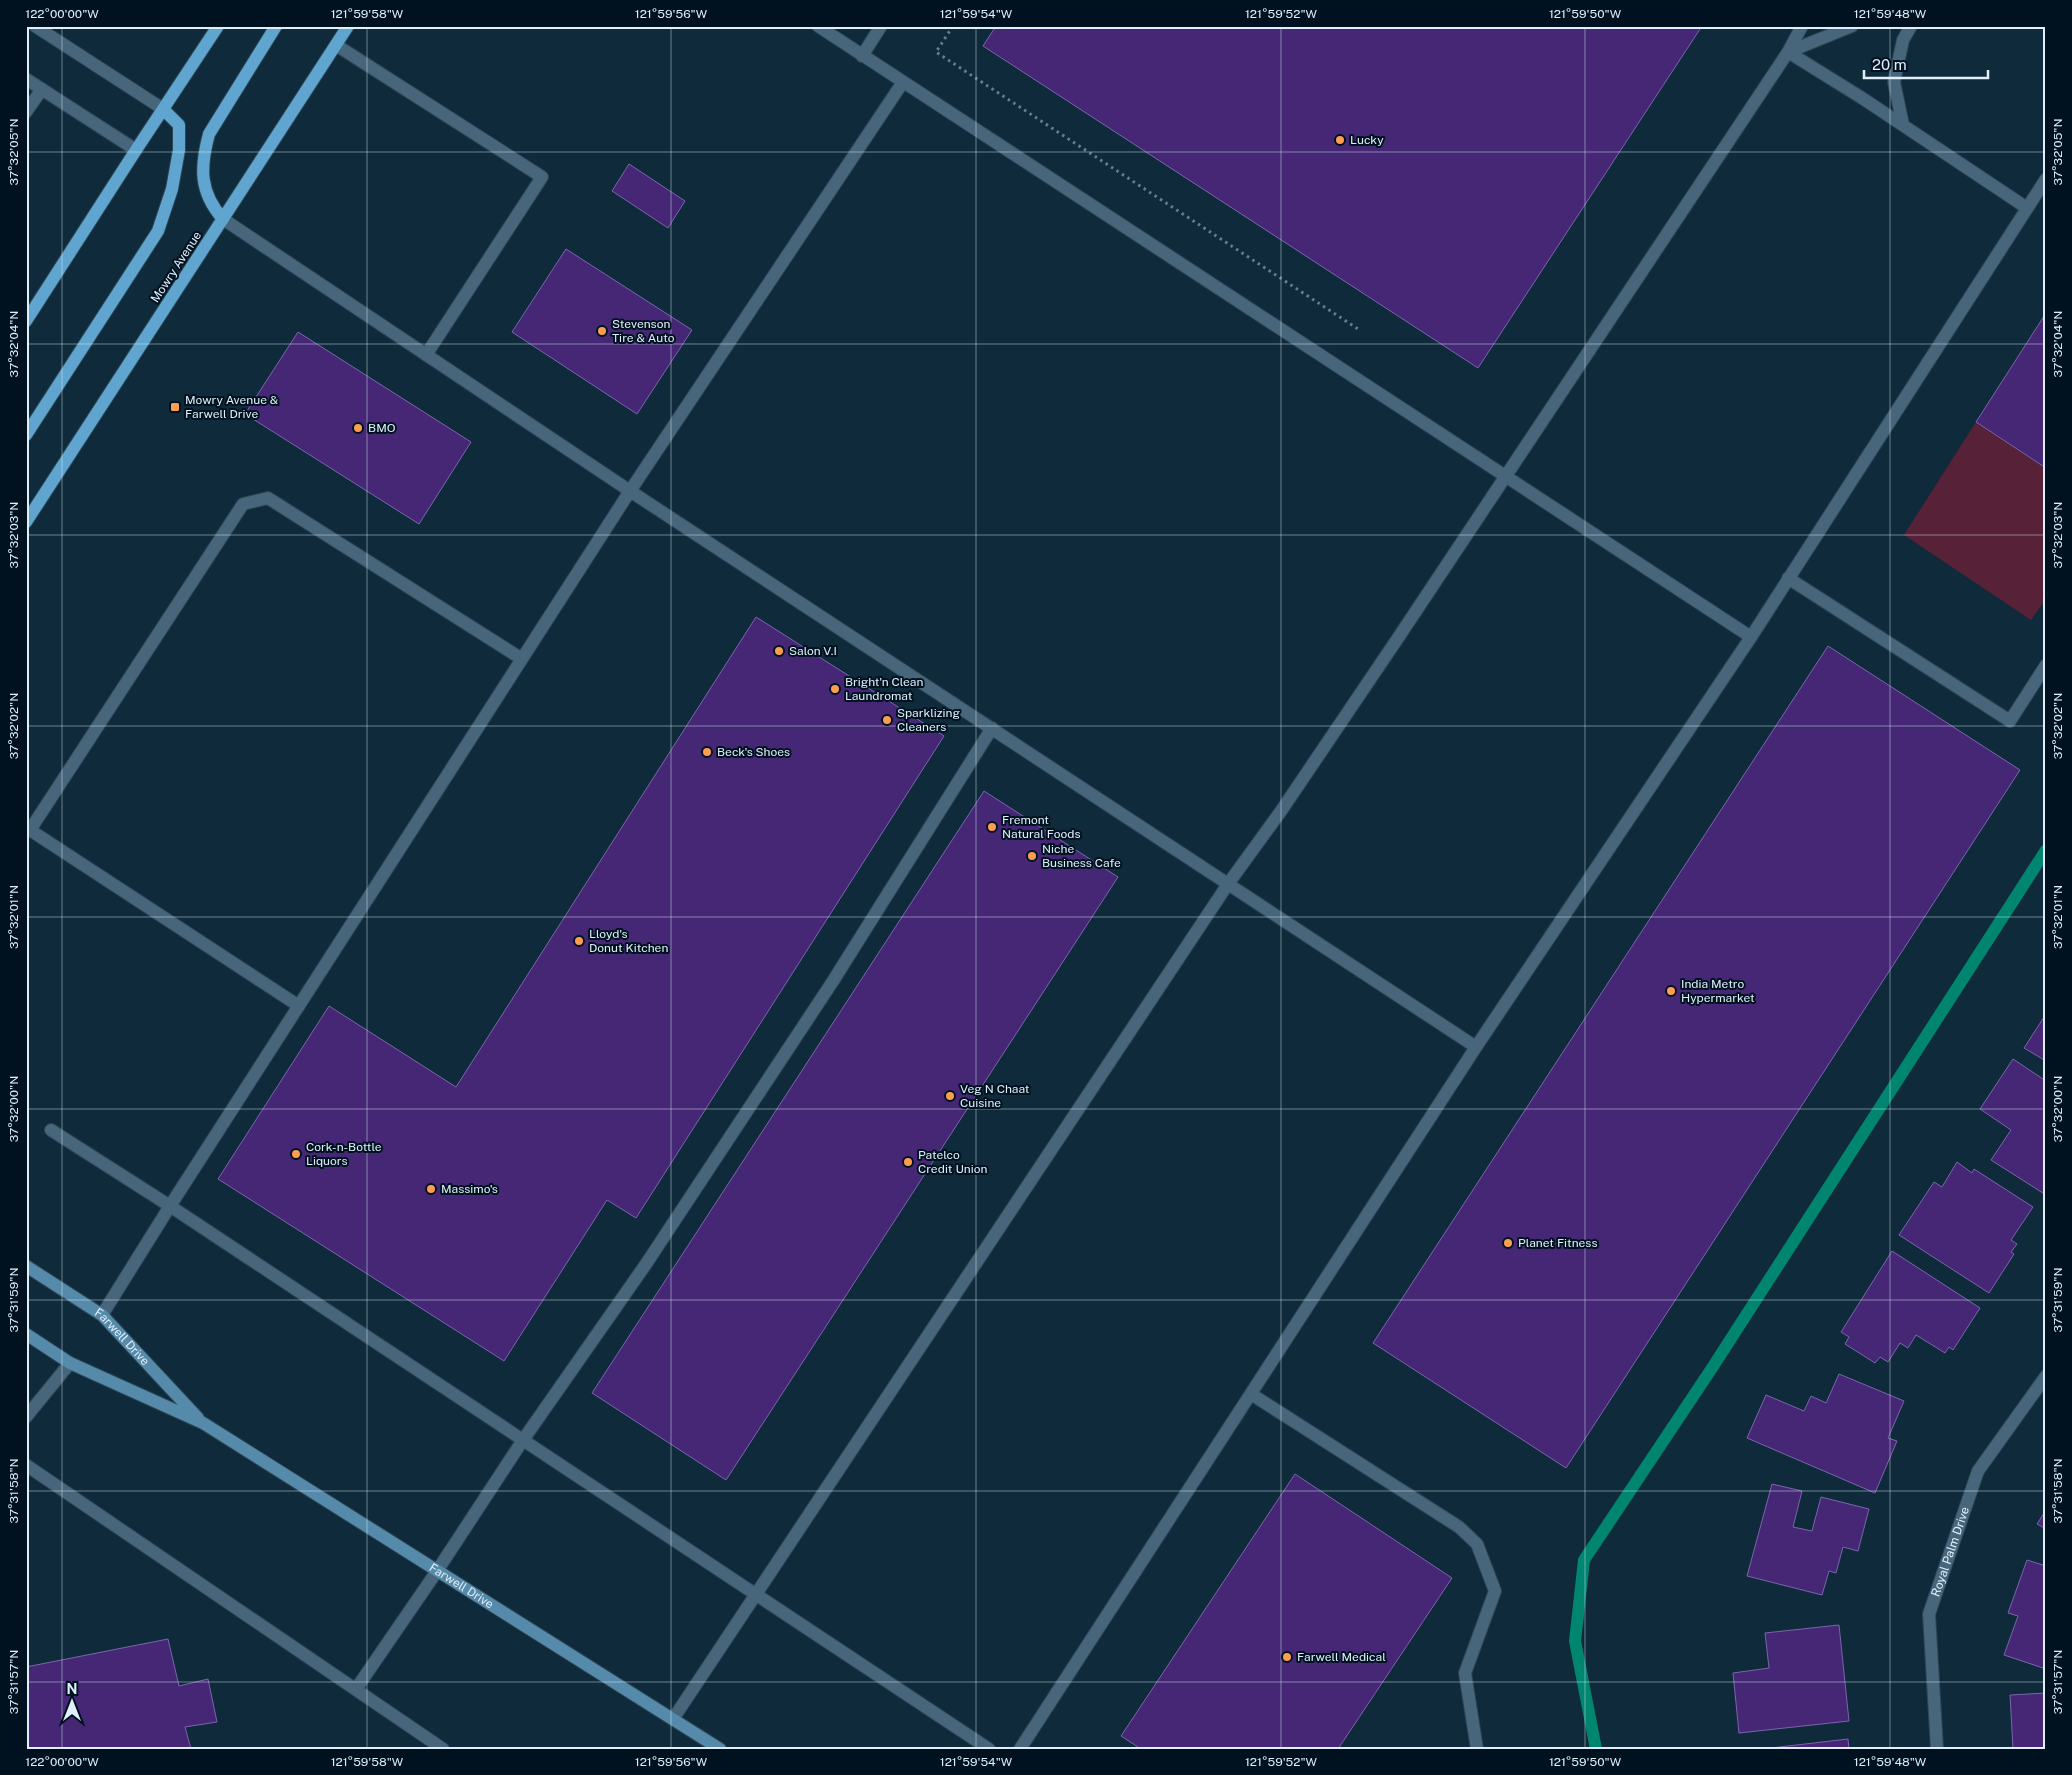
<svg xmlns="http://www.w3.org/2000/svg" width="2072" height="1775" viewBox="0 0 2072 1775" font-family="'Public Sans',sans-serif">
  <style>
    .green { fill: #572238 }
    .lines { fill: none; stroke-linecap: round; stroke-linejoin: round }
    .stream { stroke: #008571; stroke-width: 12 }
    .building { fill: #452776; stroke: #7b65ac }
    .lane-casing { stroke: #2c4655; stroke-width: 14 }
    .street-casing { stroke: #2c4655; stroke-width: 14 }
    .secondary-casing { stroke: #2c4655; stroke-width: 14 }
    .primary-casing { stroke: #2c4655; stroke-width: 14 }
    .path { stroke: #687d8b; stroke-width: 3; stroke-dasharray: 2.5 4; stroke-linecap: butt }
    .lane { stroke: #47667b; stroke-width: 12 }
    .street { stroke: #47667b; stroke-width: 12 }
    .secondary { stroke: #568aaa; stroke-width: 12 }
    .primary { stroke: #60a5cf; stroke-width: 12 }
    .ticks { fill: none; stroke: #e0effa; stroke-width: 1; stroke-opacity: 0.45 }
    .poi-dot { fill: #fc9e52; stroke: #001220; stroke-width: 2 }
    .labels { text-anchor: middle; stroke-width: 4; stroke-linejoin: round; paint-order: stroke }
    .poi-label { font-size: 12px; fill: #e0effa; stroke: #001220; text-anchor: start }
    .street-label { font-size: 12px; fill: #e0effa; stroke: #001220 }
    .neatline { fill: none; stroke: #e0effa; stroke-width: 2 }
    .ticks-label { font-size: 12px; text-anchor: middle; fill: #e0effa }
  </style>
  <rect width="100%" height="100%" fill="#0f2a3a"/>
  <path class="green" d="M1976,422L2046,468V599L2031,620L1904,535Z"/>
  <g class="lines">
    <path class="stream" d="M1596,1749L1575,1641L1584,1560L1712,1368L2046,850"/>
  </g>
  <path class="building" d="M996,26H1702L1478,368L983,46Z
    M629,164L685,201L668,228L612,191Z
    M566,249L692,330L637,414L512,332Z
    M2046,313V468L1976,422Z
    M298,332L471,442L419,524L245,414Z
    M756,617L944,736L636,1218L607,1200L504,1361L218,1179L329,1006L456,1087Z
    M1828,646L2020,770L1566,1468L1373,1343Z
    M984,791L1118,877L726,1480L592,1393Z
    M2046,1014V1061L2024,1048Z
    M2013,1059L2046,1081V1195L1991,1160L2011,1130L1980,1109Z
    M1957,1162L1972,1173L1974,1169L2033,1207L2011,1240L2017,1244L2011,1252L2014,1254L1989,1293L1899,1235L1934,1182L1942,1187Z
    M1892,1251L1980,1308L1953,1350L1949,1347L1945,1353L1916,1335L1908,1348L1900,1343L1888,1362L1880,1357L1875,1363L1845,1344L1849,1337L1841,1332Z
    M1839,1374L1904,1401L1888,1438L1897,1441L1875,1493L1747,1438L1766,1395L1804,1411L1811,1396L1826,1403Z
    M1295,1474L1452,1578L1338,1749H1141L1121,1736Z
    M1772,1484L1802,1491L1793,1527L1812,1531L1821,1497L1869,1509L1858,1551L1843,1547L1836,1573L1829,1571L1822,1595L1747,1576Z
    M2046,1510V1529L2037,1524Z
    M2027,1560L2046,1566V1669L2004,1655L2018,1616L2008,1613Z
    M1839,1625L1849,1721L1739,1733L1733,1673L1769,1668L1765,1633Z
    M168,1639L179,1686L208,1679L217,1722L185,1727L191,1749H26V1667Z
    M2046,1693V1749H2013L2010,1695Z
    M1848,1739L1849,1749H1762Z"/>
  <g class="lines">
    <g class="lane-casing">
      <path id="lane" d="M35,26L163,109
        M818,26L1751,637
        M336,45L542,177L426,355
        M1788,52L1862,98L2027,208
        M1788,52L1852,26
        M862,56L881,26
        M26,79L136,150
        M26,112L42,89
        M1903,125L1894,82L1903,40L1911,26
        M223,219L630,491L1476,1047
        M1788,578L2010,721L2046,665
        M299,1006L30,830L243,504L268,498L522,659
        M51,1130L170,1206L989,1749
        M102,1315L170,1206L630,491L903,82
        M1251,1394L1459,1527L1477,1544L1495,1591L1465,1673L1477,1749
        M26,1417L70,1363
        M26,1465L443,1749
        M356,1689L437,1571L523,1440L646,1264L833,981L992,728
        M673,1719L1228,884L1281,811L1398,638L1788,52L1802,26
        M1020,1749L1476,1047L1751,637L2046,179"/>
    </g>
    <g class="street-casing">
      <g id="street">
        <path id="s1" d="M1937,1749L1929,1614L1978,1471L2046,1376"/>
      </g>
    </g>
    <g class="secondary-casing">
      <g id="secondary">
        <path id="s2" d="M26,1266L102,1315L198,1418"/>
        <path id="s3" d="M26,1334L70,1363L203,1423L720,1749"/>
      </g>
    </g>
    <g class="primary-casing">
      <path id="primary" d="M223,219C199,192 200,167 209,134L276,26
        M26,321L136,150L218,26
        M26,435L158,231L172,189L179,150V125L163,109
        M26,522L348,26"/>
    </g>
    <path class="path" d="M953,26L936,52L1358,329"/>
    <use href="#lane" class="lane"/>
    <use href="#street" class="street"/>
    <use href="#secondary" class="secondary"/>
    <use href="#primary" class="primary"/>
  </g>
  <path class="ticks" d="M62,26V1749M367,26V1749M671,26V1749M976,26V1749M1281,26V1749M1585,26V1749M1890,26V1749M26,152H2046M26,344H2046M26,535H2046M26,726H2046M26,917H2046M26,1109H2046M26,1300H2046M26,1491H2046M26,1682H2046"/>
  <g class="poi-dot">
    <circle cx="1340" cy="140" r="5"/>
    <circle cx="602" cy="331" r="5"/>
    <rect x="170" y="402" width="10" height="10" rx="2.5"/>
    <circle cx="358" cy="428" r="5"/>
    <circle cx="779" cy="651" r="5"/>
    <circle cx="835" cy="689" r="5"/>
    <circle cx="887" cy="720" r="5"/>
    <circle cx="707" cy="752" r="5"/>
    <circle cx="992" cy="827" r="5"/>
    <circle cx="1032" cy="856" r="5"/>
    <circle cx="579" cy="941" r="5"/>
    <circle cx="1671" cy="991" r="5"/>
    <circle cx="950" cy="1096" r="5"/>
    <circle cx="296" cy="1154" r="5"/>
    <circle cx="908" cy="1162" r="5"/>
    <circle cx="431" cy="1189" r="5"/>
    <circle cx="1508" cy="1243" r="5"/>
    <circle cx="1287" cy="1657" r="5"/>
  </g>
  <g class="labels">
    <g class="poi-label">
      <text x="1350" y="144">Lucky</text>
      <text x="612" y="328">Stevenson<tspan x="612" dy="14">Tire &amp; Auto</tspan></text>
      <text x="185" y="404">Mowry Avenue &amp;<tspan x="185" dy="14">Farwell Drive</tspan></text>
      <text x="368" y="432">BMO</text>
      <text x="789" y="655">Salon V.I</text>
      <text x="845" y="686">Bright'n Clean<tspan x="845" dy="14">Laundromat</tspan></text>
      <text x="897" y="717">Sparklizing<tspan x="897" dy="14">Cleaners</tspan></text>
      <text x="717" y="756">Beck's Shoes</text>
      <text x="1002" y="824">Fremont<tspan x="1002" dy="14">Natural Foods</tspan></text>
      <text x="1042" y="853">Niche<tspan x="1042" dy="14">Business Cafe</tspan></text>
      <text x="589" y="938">Lloyd's<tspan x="589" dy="14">Donut Kitchen</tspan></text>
      <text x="1681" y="988">India Metro<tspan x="1681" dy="14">Hypermarket</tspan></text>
      <text x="960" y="1093">Veg N Chaat<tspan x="960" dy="14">Cuisine</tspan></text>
      <text x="306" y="1151">Cork-n-Bottle<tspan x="306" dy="14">Liquors</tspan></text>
      <text x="918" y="1159">Patelco<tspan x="918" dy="14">Credit Union</tspan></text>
      <text x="441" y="1193">Massimo's</text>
      <text x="1518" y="1247">Planet Fitness</text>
      <text x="1297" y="1661">Farwell Medical</text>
    </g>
    <g class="street-label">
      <text transform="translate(176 267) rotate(-57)" y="4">Mowry Avenue</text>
      <text dy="4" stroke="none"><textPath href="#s2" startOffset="120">Farwell Drive</textPath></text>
      <text dy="4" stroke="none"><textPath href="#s1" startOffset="201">Royal Palm Drive</textPath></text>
      <text dy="4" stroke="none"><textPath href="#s3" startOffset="504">Farwell Drive</textPath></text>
    </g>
  </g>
  <rect width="2072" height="1775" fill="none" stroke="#001220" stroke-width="55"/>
  <g transform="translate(72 1702)" stroke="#001220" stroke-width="4" paint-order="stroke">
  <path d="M0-4L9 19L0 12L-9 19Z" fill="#e0effa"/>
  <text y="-8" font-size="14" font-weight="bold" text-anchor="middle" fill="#e0effa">N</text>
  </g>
  <path d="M1864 70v8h124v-8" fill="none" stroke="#e0effa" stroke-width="2.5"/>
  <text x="1872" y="70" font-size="15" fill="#e0effa" stroke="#001220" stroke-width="4" paint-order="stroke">20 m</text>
  <rect x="28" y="28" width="2016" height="1720" class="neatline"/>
  <g class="ticks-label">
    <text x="62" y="18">122°00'00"W</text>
    <text x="367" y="18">121°59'58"W</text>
    <text x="671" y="18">121°59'56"W</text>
    <text x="976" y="18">121°59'54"W</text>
    <text x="1281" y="18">121°59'52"W</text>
    <text x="1585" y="18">121°59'50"W</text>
    <text x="1890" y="18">121°59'48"W</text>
    <text transform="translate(14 152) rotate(-90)" y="4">37°32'05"N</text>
    <text transform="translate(2058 152) rotate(-90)" y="4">37°32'05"N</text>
    <text transform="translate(14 344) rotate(-90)" y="4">37°32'04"N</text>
    <text transform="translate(2058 344) rotate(-90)" y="4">37°32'04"N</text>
    <text transform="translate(14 535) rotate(-90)" y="4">37°32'03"N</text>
    <text transform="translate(2058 535) rotate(-90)" y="4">37°32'03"N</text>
    <text transform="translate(14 726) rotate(-90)" y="4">37°32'02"N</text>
    <text transform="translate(2058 726) rotate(-90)" y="4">37°32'02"N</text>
    <text transform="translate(14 917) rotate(-90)" y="4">37°32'01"N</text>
    <text transform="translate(2058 917) rotate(-90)" y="4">37°32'01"N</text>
    <text transform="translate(14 1109) rotate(-90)" y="4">37°32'00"N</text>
    <text transform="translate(2058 1109) rotate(-90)" y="4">37°32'00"N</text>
    <text transform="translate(14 1300) rotate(-90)" y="4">37°31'59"N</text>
    <text transform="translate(2058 1300) rotate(-90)" y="4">37°31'59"N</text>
    <text transform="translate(14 1491) rotate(-90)" y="4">37°31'58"N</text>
    <text transform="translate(2058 1491) rotate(-90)" y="4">37°31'58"N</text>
    <text transform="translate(14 1682) rotate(-90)" y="4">37°31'57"N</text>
    <text transform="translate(2058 1682) rotate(-90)" y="4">37°31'57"N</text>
    <text x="62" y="1766">122°00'00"W</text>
    <text x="367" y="1766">121°59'58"W</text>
    <text x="671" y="1766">121°59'56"W</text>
    <text x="976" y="1766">121°59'54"W</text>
    <text x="1281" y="1766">121°59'52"W</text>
    <text x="1585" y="1766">121°59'50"W</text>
    <text x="1890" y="1766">121°59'48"W</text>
  </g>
</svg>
